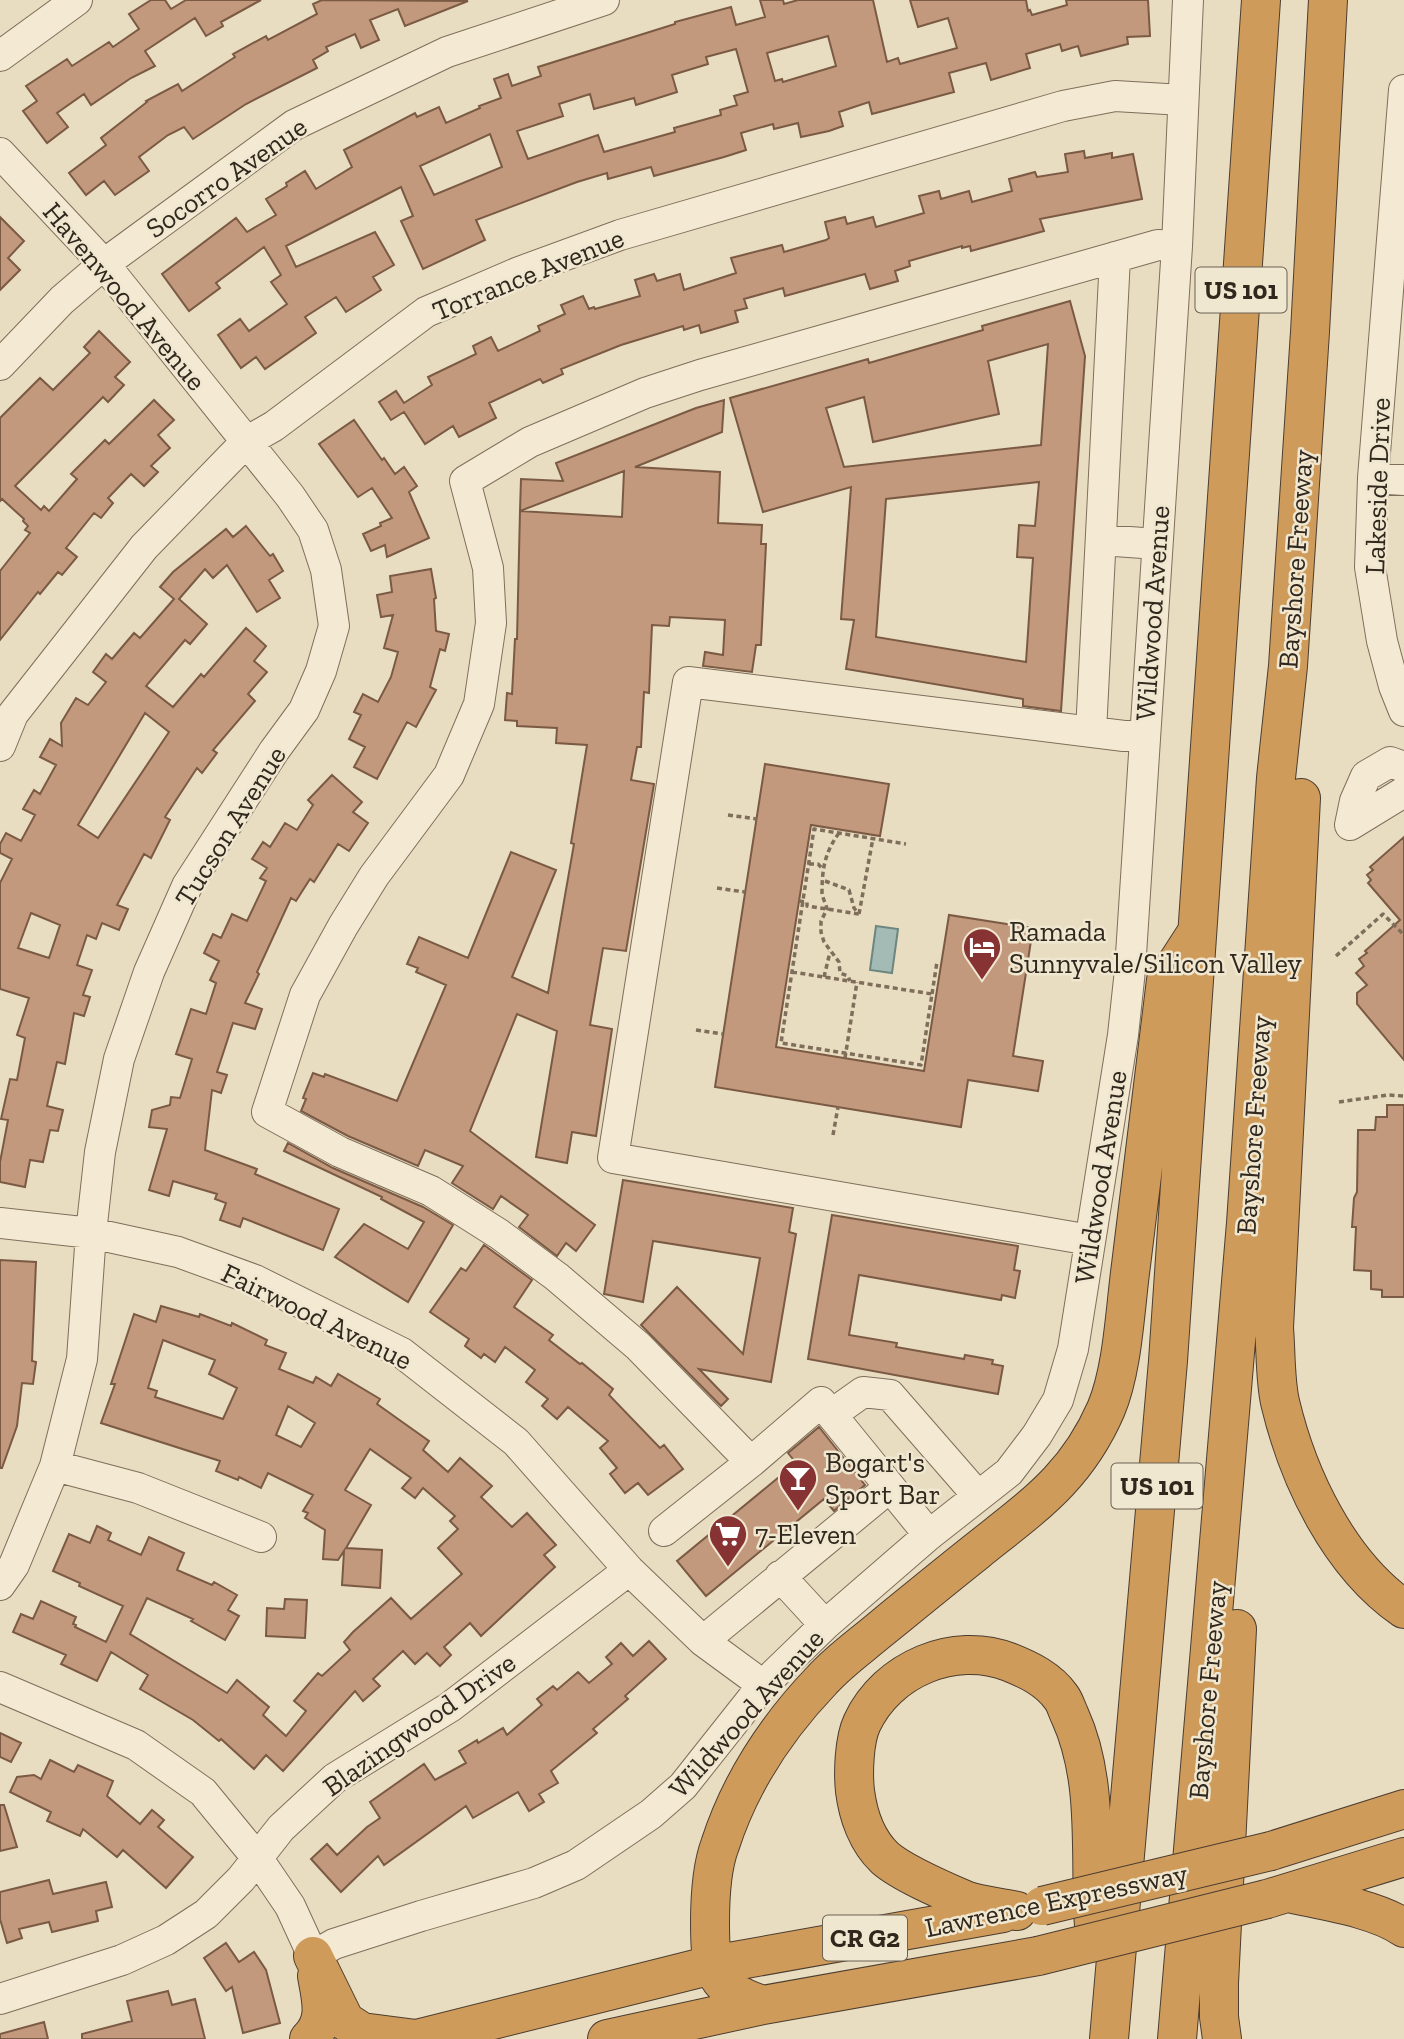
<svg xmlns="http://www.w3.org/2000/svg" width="1404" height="2039" viewBox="0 0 1404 2039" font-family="'Zilla Slab',serif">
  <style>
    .water { fill: #a3bbb4; stroke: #6c8780; stroke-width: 2 }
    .building { fill: #c2997c; stroke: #7b5a44; stroke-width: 2; fill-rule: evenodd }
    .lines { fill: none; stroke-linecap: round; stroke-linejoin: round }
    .minor-casing { stroke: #7f6e5b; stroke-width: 32 }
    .highway-casing { stroke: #4d3d2f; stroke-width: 40 }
    .path { stroke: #7f6e5b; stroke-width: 3.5; stroke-dasharray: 5 3.5; stroke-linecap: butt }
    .minor { stroke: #f4ead3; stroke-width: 30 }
    .highway { stroke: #ce9b5b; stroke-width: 38 }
    .highway-bridge-casing { stroke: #4d3d2f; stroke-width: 40; stroke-linecap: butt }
    .highway-bridge { stroke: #ce9b5b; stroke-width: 38 }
    .labels { text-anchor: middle; stroke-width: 5; stroke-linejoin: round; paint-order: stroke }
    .shield { fill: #f0e7d0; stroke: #6a6153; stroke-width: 2 }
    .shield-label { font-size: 26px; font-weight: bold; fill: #31271d }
    .street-label { font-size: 28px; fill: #31271d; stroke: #f0e7d0 }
    .poi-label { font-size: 28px; fill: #31271d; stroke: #f0e7d0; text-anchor: start }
  </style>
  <rect width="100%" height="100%" fill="#e8dcc1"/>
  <path class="water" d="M876,926L898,929L892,973L870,970Z"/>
  <path class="building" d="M151,0H165L171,9L186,0H261L221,22L223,26L206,36L195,18L145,51L155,66L131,78L91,105L84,94L57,113L68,127L47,143L23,111L37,101L26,86L67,59L72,66L109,42L113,47L139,29L129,14Z
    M322,0L468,1L405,26L398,9L370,20L379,40L361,48L355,34L326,47L328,51L313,60L317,68L246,104L193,139L184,127L168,135L139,157L149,171L115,195L104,181L86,195L69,173L106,145L101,138L147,102L146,101L178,84L182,91L235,57L233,54L266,36L268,40L317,14L313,4Z
    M760,0H783L784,4L798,0H873L887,62L898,58L900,64L957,48L948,18L918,27L910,0H1026L1028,11L1030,10L1032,15L1067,5L1066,0H1148L1150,36L1127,37L1128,44L1081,56L1078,46L1062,51L1060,44L1026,54L1030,68L991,80L986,63L949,73L954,92L872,114L869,102L839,112L843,126L829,131L801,137L798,123L774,129L773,124L741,133L746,150L724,157L654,176L651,167L608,179L607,173L577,182L476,220L485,240L423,269L401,221L413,216L401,187L286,246L296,267L375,232L394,265L373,277L381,290L346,312L336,297L305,317L316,333L265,369L256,357L241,368L218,335L240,319L249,331L287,304L271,282L281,275L264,247L216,283L220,288L189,311L162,274L236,218L247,232L276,215L266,199L287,186L286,183L305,171L316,189L352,167L344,150L415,113L417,117L439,107L446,123L480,108L479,106L501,98L494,79L508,74L512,86L541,76L538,67L675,24V22L731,7L736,25L765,17ZM828,36L836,66L783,82L782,79L775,81L767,53ZM736,49L748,92L734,96L737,105L720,110L721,115L674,128L675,132L604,152L598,135L528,159L517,131L563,116L559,104L590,94L594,109L634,98L636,105L677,92L672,75L708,64L706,57ZM490,134L502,167L434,195L420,166Z
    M1084,151L1085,158L1112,153V158L1133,154L1142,199L1040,219L1044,231L971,251L970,246L962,248V246L909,261L910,266L895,271L898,281L870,289L865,274L785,296L783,288L744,299L747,308L735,311L738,322L701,333L699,325L684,330L683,326L621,345L561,369L563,374L543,383L540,379L489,403L496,418L459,437L453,426L425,444L404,412L391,420L379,402L396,391L404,403L432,385L428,377L476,354L473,346L491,337L498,351L540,331L538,326L565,314L561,305L583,296L589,309L594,307L595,309L640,296L635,280L654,274L657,281L680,274L684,290L736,273L731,258L782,245L784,252L826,240L829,238L825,222L845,217L847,224L873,217L876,227L924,213L919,196L939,191L941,199L969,191L972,202L1012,191L1009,179L1035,172L1037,177L1068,172L1065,154Z
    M0,217L24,241L8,258L20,270L0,290Z
    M1070,301L1085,356L1061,711L1023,706V699L846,669L854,620L841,619L851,487L763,512L730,398L868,359L869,363L983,330L982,326ZM1048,344L1041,445L844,467L826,408L864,397L873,442L999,414L988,361ZM1039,482L1035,526L1019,525L1017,557L1033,558L1026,662L876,637L886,499Z
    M99,331L130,362L115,377L124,385L108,402L103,397L15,486L41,510L44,506L49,511L77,479L71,474L105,440L109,444L154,400L174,420L158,435L170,448L151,466L158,472L144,486L131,474L108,498L113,503L101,518L94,513L66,548L77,557L62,575L58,572L40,594L38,592L0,640V571L30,533L25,530L28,526L23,521L24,519L2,499L0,501V418L40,378L53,390L90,353L84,347Z
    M724,400L722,432L635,467L720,472L718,523L762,525L761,544H766L761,645H756L752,672L703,666L705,652L723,655L725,620L670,617L669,626L652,625L649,693L644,692L641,747H637L631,780L654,784L626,951L603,948L590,1025L612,1029L596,1136L572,1132L567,1163L536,1157L557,1031L517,1014L470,1131L595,1225L576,1251L566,1243L557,1256L519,1227L528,1215L501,1196L493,1209L452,1183L463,1166L425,1150L418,1166L348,1136L301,1111L306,1099L303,1098L313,1073L324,1077L325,1074L397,1101L446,985L416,972L418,968L407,964L419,937L468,958L511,852L556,870L512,977L548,993L574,844L571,843L587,745L556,743L557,728L517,726V721L505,720L507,693L512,694L515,639H517L520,511L622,517L624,471L520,511L521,479L563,481L556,463L696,408Z
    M354,420L382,460L384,458L395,474L404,467L417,486L409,492L429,538L387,557L385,545L371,551L363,534L381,526L380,523L392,518L372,488L358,497L319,444Z
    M246,526L270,556L273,554L283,571L269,580L280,598L257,612L227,565L213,578L205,569L179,599L207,624L190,644L185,640L146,686L173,707L201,674L204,677L246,628L266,646L254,661L267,672L248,694L255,701L213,750L217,753L202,773L197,768L165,817L170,820L151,858L144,854L117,905L128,909L119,930L102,923L96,939L87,935L77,965L92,970L83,995L90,997L84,1016L74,1013L65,1064L57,1062L47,1106L63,1110L58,1131L50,1130L43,1162L30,1160L25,1187L0,1182V1162L8,1120L1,1119L10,1079L17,1080L25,1038L17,1035L29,998L0,989V883L12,859L0,853V844L6,833L21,841L35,815L23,809L34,790L40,794L56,765L40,757L50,739L62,746L61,723L76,698L88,705L106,682L93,672L106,654L112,659L134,633L140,638L174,599L160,587L173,572L226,529L233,537ZM145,713L169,732L98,838L78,825ZM31,913L60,925L49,958L18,948Z
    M431,569L436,598L434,599L436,631L449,634L445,651L440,649L430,687L436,690L416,727L407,722L377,779L354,767L365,747L349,739L361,715L354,712L363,694L378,702L391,677L398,652L384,648L393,615L381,617L377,595L392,592L390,576Z
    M765,764L889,784L880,836L811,825L776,1047L924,1071L949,915L1033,928L1013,1056L1043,1061L1038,1091L968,1080L961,1127L715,1087Z
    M332,775L362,802L353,812L368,823L349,851L338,844L314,882L310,879L296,901L291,898L257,972L259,974L245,1003L262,1009L255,1029L233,1023L217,1072L227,1075L221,1093L212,1090L205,1150L257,1169L255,1174L339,1209L323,1250L243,1218L240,1227L220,1220L226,1203L215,1199L217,1194L173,1181L169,1196L149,1190L167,1129L149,1127L152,1110L170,1105L171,1097L180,1098L192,1059L176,1054L191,1009L206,1014L216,983L210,980L219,961L204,953L213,934L221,938L232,914L247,921L266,881L260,878L267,868L252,859L263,842L270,847L285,823L297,830L313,805L308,800Z
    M1404,837V1060L1357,1004V993L1367,985L1356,973L1364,966L1359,959L1367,953L1365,951L1400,920L1368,883L1371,880L1367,875L1373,870L1370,867Z
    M1387,1105H1404V1297H1382V1290L1371,1289V1271L1354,1270L1356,1227H1352L1354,1198L1357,1192L1358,1130H1375L1376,1117H1387Z
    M288,1143L333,1168L423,1207L453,1225L408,1302L335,1257L364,1224L408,1249L424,1222L381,1199L382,1197L284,1151Z
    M623,1180L793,1208L789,1232L796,1234L771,1382L699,1369L728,1399L721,1406L641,1325L677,1287L743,1354L760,1258L653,1241L643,1302L604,1294Z
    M832,1215L1018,1246L1014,1270L1020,1271L1015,1298L1002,1295L1001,1300L859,1275L849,1335L897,1343L896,1347L964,1359L965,1355L993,1360L992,1364L1003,1366L998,1394L808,1359Z
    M484,1245L532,1280L514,1307L553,1335L549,1340L580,1364L582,1363L613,1389L609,1395L660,1448L664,1445L683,1469L648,1495L638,1483L625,1493L610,1474L617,1468L600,1448L608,1441L568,1407L557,1419L542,1406L548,1399L526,1382L535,1370L505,1347L495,1362L484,1354L481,1358L465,1346L469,1339L430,1312L461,1268L466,1271Z
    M0,1260L36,1262L32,1361L36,1362L33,1384L22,1383L17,1426L2,1468H0Z
    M161,1306L199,1317L200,1314L231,1326L232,1323L267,1340L265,1345L286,1353L279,1369L313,1383L316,1377L331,1386L338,1374L380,1399L377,1404L429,1441L423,1450L448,1472L460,1458L492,1486L481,1497L512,1527L527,1513L556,1545L544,1555L555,1567L481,1636L470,1623L444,1647L451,1655L440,1666L427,1653L415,1664L403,1651L373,1679L380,1686L363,1701L355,1691L283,1771L266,1755L254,1769L221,1739L219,1741L193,1720L140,1689L148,1675L111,1652L97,1681L61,1664L66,1655L13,1632L21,1614L33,1619L41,1601L76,1617L73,1624L76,1625L75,1627L106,1642L123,1606L79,1586L80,1583L53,1571L69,1534L90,1543L97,1526L111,1533L108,1540L141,1555L149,1537L184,1553L177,1570L212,1585L214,1582L237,1595L228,1610L239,1616L225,1640L191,1621L193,1619L147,1598L130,1634L227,1693L237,1680L269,1707L263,1715L286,1736L306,1711L294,1701L318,1673L322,1676L350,1650L344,1642L353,1632L391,1598L411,1619L462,1574L438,1548L458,1529L450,1521L455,1516L423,1488L415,1498L402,1488L411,1478L370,1449L345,1490L371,1505L346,1548L382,1550L380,1588L342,1585L344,1551L338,1560L323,1559L325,1530L305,1518L308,1513L303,1511L313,1495L268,1473L261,1488L239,1477L238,1480L216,1471L220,1461L101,1423L115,1384H111L134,1314L156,1322ZM163,1340L215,1360L209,1374L237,1388L223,1419L155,1397L157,1391L148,1388ZM288,1406L315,1423L301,1447L276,1435Z
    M819,1427L865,1485L834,1511L824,1499L706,1596L677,1561L796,1463L788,1453Z
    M285,1599L307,1600L305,1638L266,1636L267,1608L284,1609Z
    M649,1641L666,1659L625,1696L628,1699L593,1729L597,1733L551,1771L558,1783L539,1794L544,1802L529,1811L518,1792L473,1818L466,1806L384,1865L378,1856L341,1892L311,1859L327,1844L337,1855L367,1827L380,1818L370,1802L424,1764L435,1780L466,1763L459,1751L477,1740L478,1743L503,1728L507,1735L542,1705L537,1699L553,1686L557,1690L578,1672L589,1683L612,1664L606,1657L621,1643L633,1656Z
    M0,1733L21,1743L11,1762L0,1757Z
    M50,1760L74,1772L78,1765L113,1781L107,1796L140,1824L152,1810L164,1820L158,1827L193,1857L166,1888L123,1850L117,1857L83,1829L80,1836L47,1821L51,1812L10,1792L17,1777L34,1775L41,1779Z
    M0,1805H4L17,1847L0,1851Z
    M49,1880L53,1894L106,1882L112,1907L96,1911L98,1921L52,1932L49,1922L19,1929L22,1938L7,1943L0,1919V1892Z
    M226,1943L239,1962L254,1952L266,1970L280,2023L243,2033L232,1987L226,1991L204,1958Z
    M168,1991L172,2005L195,1999L205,2039H82V2034L132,2021L127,2001Z
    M44,2022L48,2039H0V2034Z"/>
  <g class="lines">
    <g class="minor-casing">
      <path id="minor" d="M0,56L77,0
        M1404,90L1373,478L1370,567L1382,641L1394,686L1404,711
        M0,153L104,264L290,496L313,530L326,570L334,626L321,671L304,710L274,751L187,886L149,972L119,1059L100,1152L91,1233L82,1359L55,1466L14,1565L0,1585
        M0,365L62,300L104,264L294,125L447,52L604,0
        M1373,478L1404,480
        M1101,540L1157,544
        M1091,732L1115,257
        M0,746L13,714L144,547L246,442L274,426L426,312L519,272L620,235L1063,106L1115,96L1183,100
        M1350,825L1355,801L1366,776L1390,762L1404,767
        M1350,825L1404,792
        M0,1223L91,1233L178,1252L255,1280L402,1353L516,1442L629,1570L703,1641L763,1685
        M1090,1240L613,1158L688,682L1124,736L1144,735
        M832,1414L863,1392L890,1395L978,1496
        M751,1462L638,1346L557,1277L499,1234L431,1191L340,1152L267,1112L305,995L343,926L374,876L449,775L479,704L491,623L488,568L465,481L530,442L645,393L700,375L1158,245L1177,246
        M55,1466L138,1488L261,1537
        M664,1531L751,1462L821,1402L929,1535
        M780,1576L825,1625
        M703,1641L890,1487
        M0,1687L136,1745L203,1792L258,1859L290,1906L313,1956L334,1944L421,1916L534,1883L576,1865L651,1814L683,1786L763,1685L825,1625L929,1535L1009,1472L1037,1435L1058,1400L1073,1349L1123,1035L1130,970L1177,246L1188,0
        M0,1999L122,1960L166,1940L206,1914L241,1879L281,1828L335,1778L450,1707L629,1570"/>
    </g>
    <g class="highway-casing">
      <path id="highway" d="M1301,798L1274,1328C1276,1352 1275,1379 1280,1402C1298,1478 1339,1564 1404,1609
        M1271,1851L1404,1809
        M1293,1894C1325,1901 1377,1909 1404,1928
        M1267,1899L1404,1857
        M1017,1911C1001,1907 981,1906 965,1900C944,1891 902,1873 885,1858C867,1841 858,1815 855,1791C853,1773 854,1740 862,1723C887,1669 954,1641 1009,1662C1029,1670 1048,1679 1061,1697C1065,1702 1067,1710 1070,1716C1100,1782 1089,1857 1094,1926
        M313,1956L345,2021L362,2032L416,2039
        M763,2005C714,1989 710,1972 710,1923C710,1900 712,1866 720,1845C740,1783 777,1727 822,1680C838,1662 859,1647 877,1632C910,1605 943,1578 977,1551C1033,1506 1076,1478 1106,1409C1123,1369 1125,1309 1131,1265C1143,1170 1154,1075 1166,980L1195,935
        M309,2039C328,2021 321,1999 317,1976
        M417,2039L712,1965L1003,1913
        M607,2039L763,2005L1038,1956
        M1109,2039L1168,1361L1261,0
        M1177,2039L1246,1223L1276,778L1288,666L1310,332L1328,0
        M1222,2039L1219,2017V1983L1237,1629"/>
    </g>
    <path class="path" d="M728,815L757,819
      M839,833C825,852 822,869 822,892C822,898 826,903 827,909L821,921V932L824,942L839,962L840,973L848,976L850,981
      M809,864H818L822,868
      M825,881L849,890L854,908L858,913
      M717,888L745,892
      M799,901L807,902V906L859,914
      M859,914L873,838
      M1336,956L1383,914L1404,935
      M792,972L932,994L921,1065L781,1043L814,829L906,844
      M824,977L830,952
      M932,994L937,962
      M696,1030L723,1034
      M845,1058L857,982
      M1339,1102L1388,1095L1404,1096
      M833,1135L838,1107"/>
    <use href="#minor" class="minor"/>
    <use href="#highway" class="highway"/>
    <g class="highway-bridge-casing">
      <path id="highway-bridge" d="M1042,1906L1271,1851
        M1038,1956L1267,1899"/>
    </g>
    <use href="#highway-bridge" class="highway-bridge"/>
  </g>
  <defs>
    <g id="hotel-pin" transform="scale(2.0125)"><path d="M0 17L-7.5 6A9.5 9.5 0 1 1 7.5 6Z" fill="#873233" stroke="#f0e7d0"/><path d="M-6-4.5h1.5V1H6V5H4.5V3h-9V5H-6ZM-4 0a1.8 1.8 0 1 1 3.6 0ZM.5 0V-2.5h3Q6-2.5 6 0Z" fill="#fff"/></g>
    <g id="bar-pin" transform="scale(2.0125)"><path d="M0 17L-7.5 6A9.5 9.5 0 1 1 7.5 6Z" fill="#873233" stroke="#f0e7d0"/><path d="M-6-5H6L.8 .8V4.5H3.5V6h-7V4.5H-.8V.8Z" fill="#fff"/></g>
    <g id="supermarket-pin" transform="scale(2.0125)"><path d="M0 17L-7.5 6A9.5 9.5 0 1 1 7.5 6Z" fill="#873233" stroke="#f0e7d0"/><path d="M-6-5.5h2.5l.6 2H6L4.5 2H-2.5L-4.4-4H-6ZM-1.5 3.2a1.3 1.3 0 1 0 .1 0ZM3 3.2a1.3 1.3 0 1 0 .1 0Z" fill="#fff"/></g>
  </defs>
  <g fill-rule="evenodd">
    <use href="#hotel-pin" x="982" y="947"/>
    <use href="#bar-pin" x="798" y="1478"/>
    <use href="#supermarket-pin" x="728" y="1534"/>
  </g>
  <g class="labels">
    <g class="shield">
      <rect x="1195.5" y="267.5" width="91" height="45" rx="5"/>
      <rect x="1111.5" y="1463.5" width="91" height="45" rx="5"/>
      <rect x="823" y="1915.5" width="84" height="45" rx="5"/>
    </g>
    <g class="shield-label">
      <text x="1241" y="299">US 101</text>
      <text x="1157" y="1495">US 101</text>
      <text x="865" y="1947">CR G2</text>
    </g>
    <g class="street-label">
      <text transform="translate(226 177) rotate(-35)" y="10">Socorro Avenue</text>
      <text transform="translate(528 274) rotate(-22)" y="10">Torrance Avenue</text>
      <text transform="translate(125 296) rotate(50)" y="10">Havenwood Avenue</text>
      <text transform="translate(1377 486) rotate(-88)" y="10">Lakeside Drive</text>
      <text transform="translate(1295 559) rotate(-86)" y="10">Bayshore Freeway</text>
      <text transform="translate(1152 613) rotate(-86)" y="10">Wildwood Avenue</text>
      <text transform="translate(230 826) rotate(-58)" y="10">Tucson Avenue</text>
      <text transform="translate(1253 1125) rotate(-86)" y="10">Bayshore Freeway</text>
      <text transform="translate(1100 1177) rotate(-81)" y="10">Wildwood Avenue</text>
      <text transform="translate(317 1316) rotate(26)" y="10">Fairwood Avenue</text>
      <text transform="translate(1207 1690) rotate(-85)" y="10">Bayshore Freeway</text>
      <text transform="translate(746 1713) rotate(-48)" y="10">Wildwood Avenue</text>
      <text transform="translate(419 1724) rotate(-35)" y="10">Blazingwood Drive</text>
      <text transform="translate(1056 1900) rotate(-12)" y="10">Lawrence Expressway</text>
    </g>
    <g class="poi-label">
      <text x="1009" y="941">Ramada<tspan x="1009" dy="32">Sunnyvale/Silicon Valley</tspan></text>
      <text x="825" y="1472">Bogart's<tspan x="825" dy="32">Sport Bar</tspan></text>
      <text x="755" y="1544">7-Eleven</text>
    </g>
  </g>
</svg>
